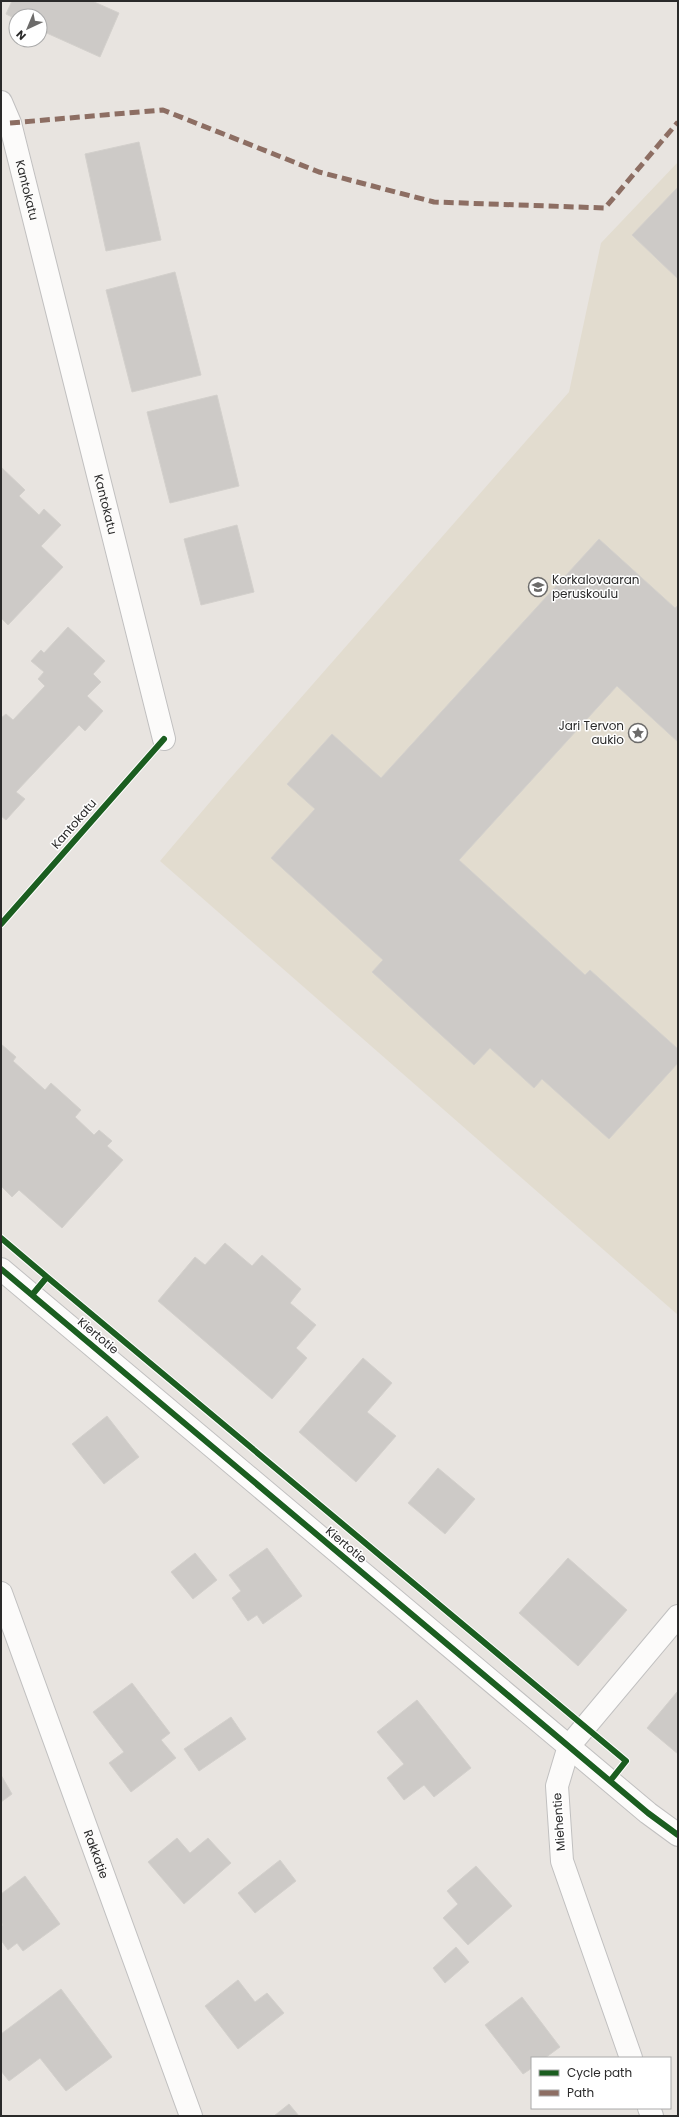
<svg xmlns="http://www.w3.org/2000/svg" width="679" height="2117" viewBox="0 0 679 2117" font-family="Poppins,sans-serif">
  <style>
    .education { fill: #e2dccf }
    .building { fill: #cdcac7; stroke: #d3d0cc }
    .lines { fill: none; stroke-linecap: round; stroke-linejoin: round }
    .street-casing { stroke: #c1c0c0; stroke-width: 24 }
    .street { stroke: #fcfbfa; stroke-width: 22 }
    .quiet { stroke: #8d6e63; stroke-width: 5; stroke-dasharray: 10 5; stroke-linecap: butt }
    .cycleway-casing { stroke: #fff; stroke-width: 8 }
    .cycleway { stroke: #1b5e20; stroke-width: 6 }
    .labels { text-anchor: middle; stroke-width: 3; stroke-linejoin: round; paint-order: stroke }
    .street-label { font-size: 12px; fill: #2a2a2a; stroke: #fff }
    .poi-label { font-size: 12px; fill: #2a2a2a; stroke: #fff; text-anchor: start }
  </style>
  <rect width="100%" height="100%" fill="#e8e4e0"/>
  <path class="education" d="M678,162V1315L160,861L227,782L569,392L601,243Z"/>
  <path class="building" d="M12,1H92L119,13L100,57L40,30V16H16V19L6,14Z
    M139,142L161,240L106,251L85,154Z
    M678,187V279L632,235Z
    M175,272L201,375L132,392L106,290Z
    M217,395L239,486L170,503L147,412Z
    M1,467L25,490L19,496L39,515L44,509L61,525L41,546L63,567L8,625L1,618Z
    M237,525L254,592L201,605L184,539Z
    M599,539L675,608L678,605V742L617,686L459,860L585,975L590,970L678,1049V1063L609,1139L542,1079L534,1088L490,1048L474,1065L372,972L383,960L271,858L315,809L287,784L332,734L381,778Z
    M68,627L105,661L93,674L101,682L87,696L103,711L85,731L79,725L16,792L25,799L6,820L1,816V718L6,714L13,720L45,686L38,679L44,672L31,661L41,650L44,653Z
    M1,1044L16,1057L13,1061L45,1090L51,1083L81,1110L75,1117L94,1135L99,1130L112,1141L107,1146L123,1160L62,1228L19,1190L12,1197L1,1186Z
    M225,1243L252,1266L262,1255L301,1289L290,1303L316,1325L296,1348L307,1358L272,1399L158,1301L195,1257L205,1265Z
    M363,1358L392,1383L367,1412L396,1436L356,1482L299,1432Z
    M107,1416L139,1457L104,1484L72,1444Z
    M438,1468L475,1499L445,1534L408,1503Z
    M267,1548L302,1596L263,1624L257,1615L248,1621L232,1598L241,1591L229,1575Z
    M195,1553L217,1580L193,1599L171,1572Z
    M568,1558L627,1610L578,1666L519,1613Z
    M132,1683L170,1733L161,1740L176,1758L131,1792L109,1763L124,1752L93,1712Z
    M677,1692L678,1693V1754L647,1728Z
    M417,1700L471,1768L434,1797L424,1785L404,1800L387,1778L404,1764L377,1732Z
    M231,1717L246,1739L199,1771L184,1749Z
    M1,1775L12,1794L1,1802Z
    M177,1838L190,1853L208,1838L231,1863L184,1904L148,1862Z
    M280,1860L296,1881L255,1913L238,1893Z
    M476,1866L512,1906L468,1945L443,1918L458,1904L447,1891Z
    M25,1876L60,1924L23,1951L17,1943L8,1950L1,1940V1926L3,1925L1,1922V1894Z
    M456,1947L469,1962L445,1983L433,1968Z
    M238,1980L255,2002L267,1993L284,2013L238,2049L205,2006Z
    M61,1989L112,2057L66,2091L40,2058L9,2081L1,2071V2034Z
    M522,1997L560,2047L545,2058H532V2068L523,2074L485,2025Z
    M289,2104L299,2116H274Z"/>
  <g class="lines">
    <g class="street-casing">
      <g id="street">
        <path id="s1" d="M1,102L10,123L164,739"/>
        <path d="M1,1269L648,1813L678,1835"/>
        <path id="s2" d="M1,1593L191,2116"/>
        <path d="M631,2058L562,1861L557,1786L569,1746L678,1616"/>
        <path d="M649,2108L652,2116"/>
      </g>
    </g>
    <use href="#street" class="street"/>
    <path class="quiet" d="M10,123L163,110L319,172L434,202L605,208L678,122"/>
    <g class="cycleway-casing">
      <path id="cycleway" d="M1,924L164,739
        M1,1238L47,1277L32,1295
        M1,1269L648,1813L678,1835
        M47,1277L626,1761L610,1781"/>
    </g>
    <use href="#cycleway" class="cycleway"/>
  </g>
  <defs>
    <g id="school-ring" transform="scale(1)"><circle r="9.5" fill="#fff" stroke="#6c6b6a" stroke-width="1.5"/><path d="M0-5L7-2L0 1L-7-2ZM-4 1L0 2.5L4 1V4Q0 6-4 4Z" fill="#6c6b6a"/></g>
    <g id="sight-ring" transform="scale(1)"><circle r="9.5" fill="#fff" stroke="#6c6b6a" stroke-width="1.5"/><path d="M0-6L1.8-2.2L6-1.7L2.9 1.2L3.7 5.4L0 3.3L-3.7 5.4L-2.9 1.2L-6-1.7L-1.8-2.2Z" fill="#6c6b6a"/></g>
  </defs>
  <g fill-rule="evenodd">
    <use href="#school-ring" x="538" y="587"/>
    <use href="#sight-ring" x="638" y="733"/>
  </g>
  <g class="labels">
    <g class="street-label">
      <text dy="4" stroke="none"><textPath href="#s1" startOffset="92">Kantokatu</textPath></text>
      <text dy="4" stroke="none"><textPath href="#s1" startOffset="416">Kantokatu</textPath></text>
      <text transform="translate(74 824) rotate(-49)" y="4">Kantokatu</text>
      <text transform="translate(98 1336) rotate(40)" y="4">Kiertotie</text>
      <text transform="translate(346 1545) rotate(40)" y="4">Kiertotie</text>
      <text transform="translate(559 1822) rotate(-94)" y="4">Miehentie</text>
      <text dy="4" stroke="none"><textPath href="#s2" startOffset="278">Rakkatie</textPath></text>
    </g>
    <g class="poi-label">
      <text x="552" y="584">Korkalovaaran<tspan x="552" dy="14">peruskoulu</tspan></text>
      <text x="624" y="730" text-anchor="end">Jari Tervon<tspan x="624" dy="14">aukio</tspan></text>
    </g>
  </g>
  <rect width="679" height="2117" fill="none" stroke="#2a2a2a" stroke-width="4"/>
  <rect x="531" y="2057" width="140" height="52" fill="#ffffff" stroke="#aaaaaa"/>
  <rect x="539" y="2070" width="20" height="6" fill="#1b5e20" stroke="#aaaaaa"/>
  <text x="567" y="2077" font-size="12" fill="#2a2a2a">Cycle path</text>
  <rect x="539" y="2090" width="20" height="6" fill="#8d6e63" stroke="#aaaaaa"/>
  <text x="567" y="2097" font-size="12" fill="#2a2a2a">Path</text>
  <g transform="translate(28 28) rotate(224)"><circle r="19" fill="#ffffff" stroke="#aaaaaa"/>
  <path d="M0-3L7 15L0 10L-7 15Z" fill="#6c6b6a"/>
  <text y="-6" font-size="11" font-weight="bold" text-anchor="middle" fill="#2a2a2a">N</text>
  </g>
</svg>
